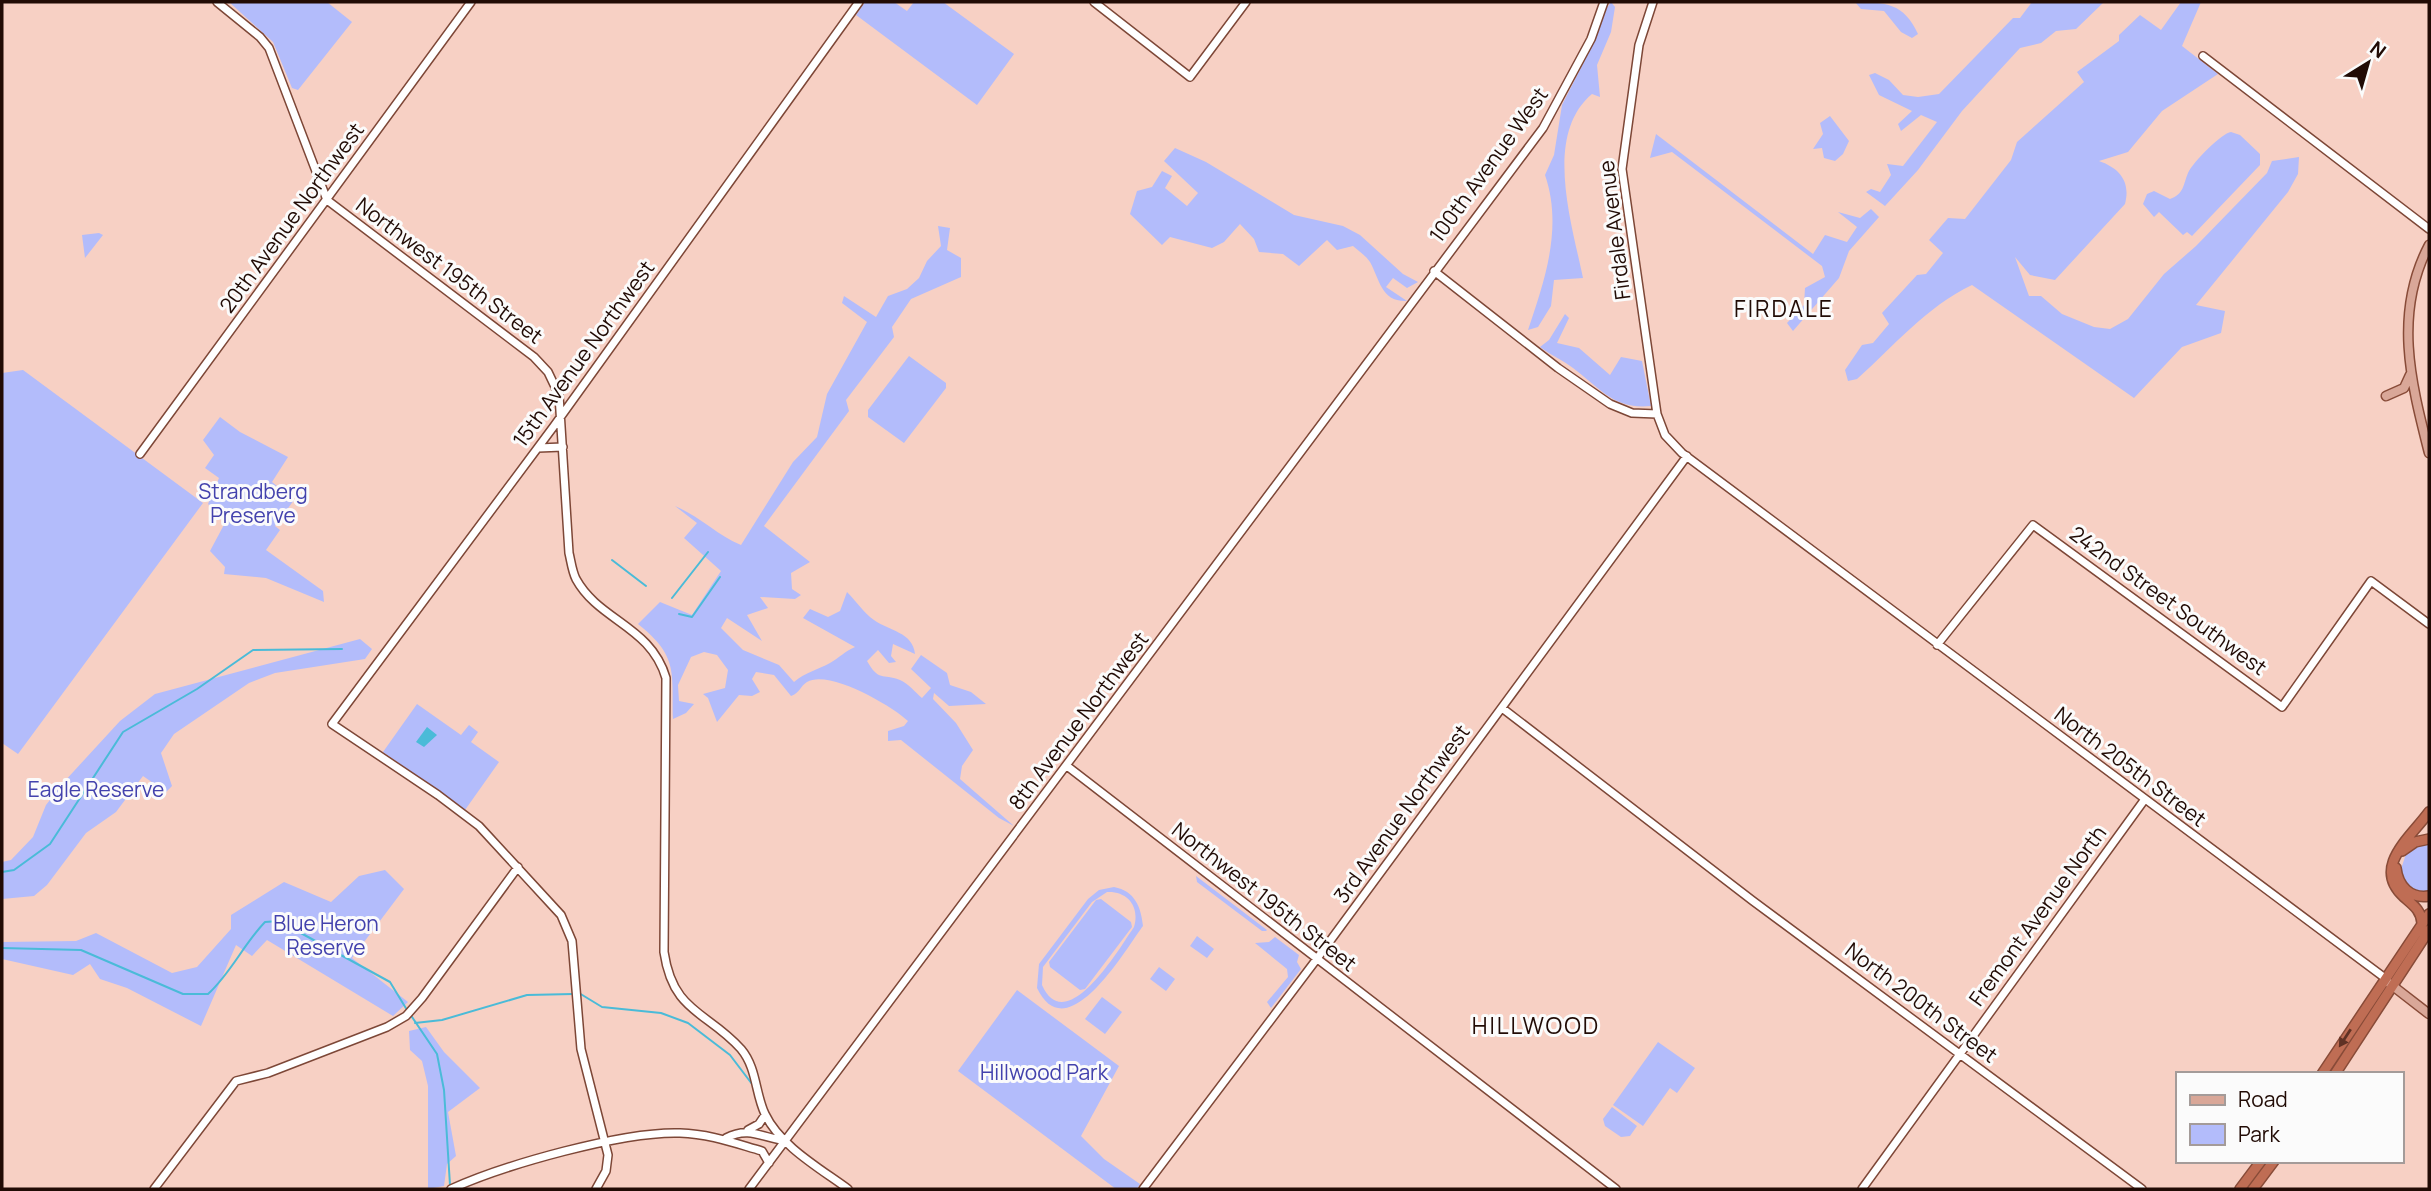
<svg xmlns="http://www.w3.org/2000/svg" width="2431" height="1191" viewBox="0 0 2431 1191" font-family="Manrope,sans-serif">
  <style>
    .green { fill: #b3bcfb; fill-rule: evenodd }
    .water { fill: #4abbd8 }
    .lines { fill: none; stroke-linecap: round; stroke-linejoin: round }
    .stream { stroke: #4abbd8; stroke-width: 2 }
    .secondary-casing { stroke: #7d4737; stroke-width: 10 }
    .primary-casing { stroke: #884b38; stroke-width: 11 }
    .highway-casing { stroke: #884b38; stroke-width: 12 }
    .secondary { stroke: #fff; stroke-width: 7 }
    .primary { stroke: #d9a798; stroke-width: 8 }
    .highway { stroke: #bf6d54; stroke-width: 9 }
    .oneway { fill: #603225 }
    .labels { text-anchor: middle; stroke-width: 6; stroke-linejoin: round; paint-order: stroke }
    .street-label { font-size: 21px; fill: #210b05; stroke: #fbfbfb }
    .park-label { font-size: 21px; fill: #4342ad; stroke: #fbfbfb }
    .neighbourhood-label { font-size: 23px; letter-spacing: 2px; fill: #210b05; stroke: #fbfbfb }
  </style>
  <rect width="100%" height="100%" fill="#f7d0c4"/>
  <path class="green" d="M229,2H327L352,22L298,90L292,88L273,42Z
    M865,2H894L907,11L914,2H943L1014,54L977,105L856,15Z
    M1611,2L1615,7L1611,32L1597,65L1600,97L1592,94C1543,135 1572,224 1583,278L1554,280L1551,306L1538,327L1528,330C1545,280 1563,227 1545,175L1554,155L1562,105L1592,46L1602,15Z
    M1855,2C1885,2 1904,3 1918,34L1912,38L1901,32L1884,11L1861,9Z
    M2032,2H2104L2076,29L2056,31L2041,43L2020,48L1962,111L1918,170L1885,206L1866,192L1871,189L1880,192L1891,175L1887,164L1903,166L1937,122L1921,115L1901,131L1898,124L1912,111L1879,95L1869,75L1875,73L1889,80L1903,95L1918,97L1939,94L2013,18H2020Z
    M2181,2H2201L2182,46L2218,74L2162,111L2128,152L2099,161C2119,168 2131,181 2125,204L2055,280L2030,275L2015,257L2029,296H2041L2062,314L2094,327L2110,329L2128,319L2164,274L2196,246L2267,173L2272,161L2299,157L2298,174L2288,192L2196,305L2225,311L2221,333L2182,347L2134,398L1972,285C1926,307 1894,346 1857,379L1848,381L1845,370L1862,345L1873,343L1889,324L1882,313L1917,275L1926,274L1943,253L1929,240L1948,218L1965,219L2011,160L2017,142L2084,82L2077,72L2119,41V35L2140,15L2161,30Z
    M1830,116L1849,141L1843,154L1835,161L1824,158L1822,148L1813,149L1823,134L1820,123Z
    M2231,132L2240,135L2260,154V165L2192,236L2187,232L2183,235L2159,212L2154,217L2143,204L2147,194L2154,191L2170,199C2184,194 2183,185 2188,173C2193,162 2222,133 2231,132Z
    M1656,134L1813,254L1825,235L1847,242L1857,227L1838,212L1860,218L1871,209L1879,217L1849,251L1839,278L1793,331L1787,323L1804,305L1805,288L1825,277L1822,266L1672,152L1650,158Z
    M1175,148L1206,162L1294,215L1343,226L1360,235L1403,274L1418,282L1407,288L1393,278L1386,287L1407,301C1381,302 1380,280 1370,262C1366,256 1359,251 1353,246L1337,250L1327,240L1299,266L1283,254L1259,252L1254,239L1240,224L1224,242L1212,248L1170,237L1162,245L1130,214L1137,191L1152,187L1162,171L1172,176L1165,188L1187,206L1198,193L1164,161Z
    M938,226L950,228L947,250L961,258V277L911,299L892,327L894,337L846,400L849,411L764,526L810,562L791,573L792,589L801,595L795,599L760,597L768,608L747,615L762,641L727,618L721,628L743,650L779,665L794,682C806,672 817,670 830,663C839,658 845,651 855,647L803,618L810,609L828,617L840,611L847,592C856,601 864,613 874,620C889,631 913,632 915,654L893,644L891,656L896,662L889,663L878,650L867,661C879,682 882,673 900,680C908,683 916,693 922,698L931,688L911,669L921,655L947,673L950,685L971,692L986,704L949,706L934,693L933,699L956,723L973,750L962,766L960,779L1014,826L999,818L901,740L888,741V731L904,726L908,721C892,706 829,669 807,682C800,686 800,693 791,696L774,675L756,672L752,679L760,692L752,696L739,695L717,722L708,698L703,694L725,688L728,670L717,655L704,652L691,657L678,685L679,701L694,704L686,713L673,719C672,671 678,656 638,624L660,602L692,615L721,571L684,538L697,523L675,506C699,516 717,535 741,545L793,462L817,437L827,394L867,322L842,303L844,296L876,317L888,296L907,289L919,278L927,261L941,246Z
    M99,233L103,235L85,258L82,235Z
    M1565,314L1569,318L1557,343L1579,348L1610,375L1621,357L1642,361L1651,406C1614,410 1600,388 1573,368C1563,360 1550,355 1540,347L1549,340Z
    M909,356L946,383V388L904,443L868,417V410Z
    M23,370L203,503L18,754L2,743V373Z
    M220,417L240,432L288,457L272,482L294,500L275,526L280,530L266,550L323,591L324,602L266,578L224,574L225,567L210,551L226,521L208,504L219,478L205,468L214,455L203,440Z
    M360,639L372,649L365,659L275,673L249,683L174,734L161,753L172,786L166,792L143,776L116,812L86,833L47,885L34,896L2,899V862L11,860L33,837L46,805L63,783L120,721L155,694Z
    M417,704L461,735L469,725L478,732L471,742L499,762L465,810L383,752Z
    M2422,842H2429V892C2413,893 2404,886 2401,869L2407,851Z
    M385,870L404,889L352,958L408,1002L393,1016L267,940L252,956L236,945L201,1026L127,988L100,979L90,964L73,975L2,959V942L76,941L96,933L172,973L197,967L231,929V915L284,882L331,902L359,876Z
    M1196,876L1267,930L1266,931H1262L1197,882Z
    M1114,887C1135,891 1141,907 1143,926C1125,950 1067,1051 1037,988L1039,964L1088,899L1099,890ZM1107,892C1128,891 1140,907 1134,927C1119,949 1066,1039 1042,985L1043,967L1092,902Z
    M1101,899L1131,922L1132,927L1085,989L1080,990L1050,967L1049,962L1096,900Z
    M1197,936L1214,949L1207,958L1190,946Z
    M1275,937L1299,955L1297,962L1301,969L1271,1008L1267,1002L1288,977L1287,969L1255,943L1269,942Z
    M1159,967L1175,979L1166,991L1150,979Z
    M1017,990L1119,1066L1081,1136L1104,1159L1140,1184L1137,1189H1116L958,1071Z
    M1102,997L1122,1012L1105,1034L1085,1019Z
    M426,1027L444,1052L480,1088L448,1112L456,1156L447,1164L444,1186L428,1189V1086L422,1061L410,1050L409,1031Z
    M1658,1042L1695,1068L1677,1093L1670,1088L1643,1126L1613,1105Z
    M1612,1107L1637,1126L1630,1136L1621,1137L1605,1126L1603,1119Z"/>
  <path class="water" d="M427,727L437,735L424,747L416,742Z"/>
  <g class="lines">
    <path class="stream" d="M612,560L646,586
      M672,598L708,552
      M679,614L692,617L720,577
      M2,872L14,870L50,844L123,732L197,689L253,650L342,649
      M2,948L81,950L183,994H208C231,973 243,945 265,922L279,921L390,982L407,1010
      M579,993L602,1007L661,1013L688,1023L730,1055L752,1084
      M410,1014L437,1054L444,1090L450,1185
      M415,1023L442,1020L527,995L573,994"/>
    <g class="secondary-casing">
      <path id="secondary" d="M217,2L260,37L269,48L327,200L534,357L548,372L559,395L569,553C571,561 572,571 576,579C599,621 651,626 666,678L664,952C673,1013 707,1011 741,1049C757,1068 755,1093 765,1114C780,1146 821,1169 848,1189
        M1094,2L1190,77L1246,2
        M1653,2L1639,45L1622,169L1657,414L1665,435L1682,453L2385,978
        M2203,56L2429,229
        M1434,271L1558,368L1610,404L1632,413L1657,414
        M538,448L563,447
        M140,454L471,2
        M1937,645L2033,525L2282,707L2371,581L2429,624
        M1502,708L1753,901L2142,1189
        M1067,766L1616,1189
        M748,1130L759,1124L765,1115
        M726,1138C749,1126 763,1138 786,1141
        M154,1189L236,1081L268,1073L387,1027L406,1016L422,998L518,867
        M451,1189C504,1165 623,1131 680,1133C710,1134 734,1143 762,1151L769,1163
        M596,1189L606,1171L608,1155L581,1049L572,941L561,915L479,826L438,795L332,724L554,426L859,2
        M749,1189L1543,128L1591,39L1604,2
        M1143,1189L1316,960L1687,456
        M1862,1189L2145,799"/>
    </g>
    <g class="primary-casing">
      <path id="primary" d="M2429,245C2393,314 2411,382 2429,453
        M2386,396L2404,388L2410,375
        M2389,983L2429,1014"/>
    </g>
    <g class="highway-casing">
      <path id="highway" d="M2402,851L2415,842L2429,839
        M2396,868C2398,886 2410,899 2429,896
        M2422,923C2421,910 2413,905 2404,897C2371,867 2411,837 2429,812
        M2322,1074L2429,914
        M2335,1074L2429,930
        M2240,1189L2261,1161
        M2253,1189L2274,1161"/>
    </g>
    <use href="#secondary" class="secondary"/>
    <use href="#primary" class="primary"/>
    <use href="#highway" class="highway"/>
  </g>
  <defs><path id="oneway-solid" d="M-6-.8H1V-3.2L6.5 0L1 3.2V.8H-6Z" transform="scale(1.75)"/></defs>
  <use class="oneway" href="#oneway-solid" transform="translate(2345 1038) rotate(123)"/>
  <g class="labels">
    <g class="street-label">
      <text transform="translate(1489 165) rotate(-54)" y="7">100th Avenue West</text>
      <text transform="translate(292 218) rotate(-54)" y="7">20th Avenue Northwest</text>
      <text transform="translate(1615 230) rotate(-97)" y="7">Firdale Avenue</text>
      <text transform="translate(449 271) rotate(37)" y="7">Northwest 195th Street</text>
      <text transform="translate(584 354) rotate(-54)" y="7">15th Avenue Northwest</text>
      <text transform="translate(2168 601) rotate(36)" y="7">242nd Street Southwest</text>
      <text transform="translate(1079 721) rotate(-53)" y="7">8th Avenue Northwest</text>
      <text transform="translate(2130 767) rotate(37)" y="7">North 205th Street</text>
      <text transform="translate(1402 814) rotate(-54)" y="7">3rd Avenue Northwest</text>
      <text transform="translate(1264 897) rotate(38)" y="7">Northwest 195th Street</text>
      <text transform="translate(2038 916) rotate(-54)" y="7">Fremont Avenue North</text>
      <text transform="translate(1921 1003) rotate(37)" y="7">North 200th Street</text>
    </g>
    <g class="park-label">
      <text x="253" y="499">Strandberg<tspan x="253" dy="24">Preserve</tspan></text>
      <text x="96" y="797">Eagle Reserve</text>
      <text x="326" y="931">Blue Heron<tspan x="326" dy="24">Reserve</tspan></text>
      <text x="1044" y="1080">Hillwood Park</text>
    </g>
    <g class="neighbourhood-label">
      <text x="1784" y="317">FIRDALE</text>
      <text x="1536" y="1034">HILLWOOD</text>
    </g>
  </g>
  <rect width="2431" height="1191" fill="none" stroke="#210b05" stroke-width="7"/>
  <rect x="2176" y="1072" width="228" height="91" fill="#fbfbfb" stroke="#a49b99" stroke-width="2"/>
  <rect x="2190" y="1095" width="35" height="10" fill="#d9a798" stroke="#a49b99" stroke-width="2"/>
  <text x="2238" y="1107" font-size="21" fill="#210b05">Road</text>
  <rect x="2190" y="1124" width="35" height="21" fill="#b3bcfb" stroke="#a49b99" stroke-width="2"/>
  <text x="2238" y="1142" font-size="21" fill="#210b05">Park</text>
  <g transform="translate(2368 63) rotate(37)" stroke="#fbfbfb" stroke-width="5" paint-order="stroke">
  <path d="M0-5L12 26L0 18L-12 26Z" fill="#210b05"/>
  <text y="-10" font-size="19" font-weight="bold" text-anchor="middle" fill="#210b05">N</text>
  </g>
</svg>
